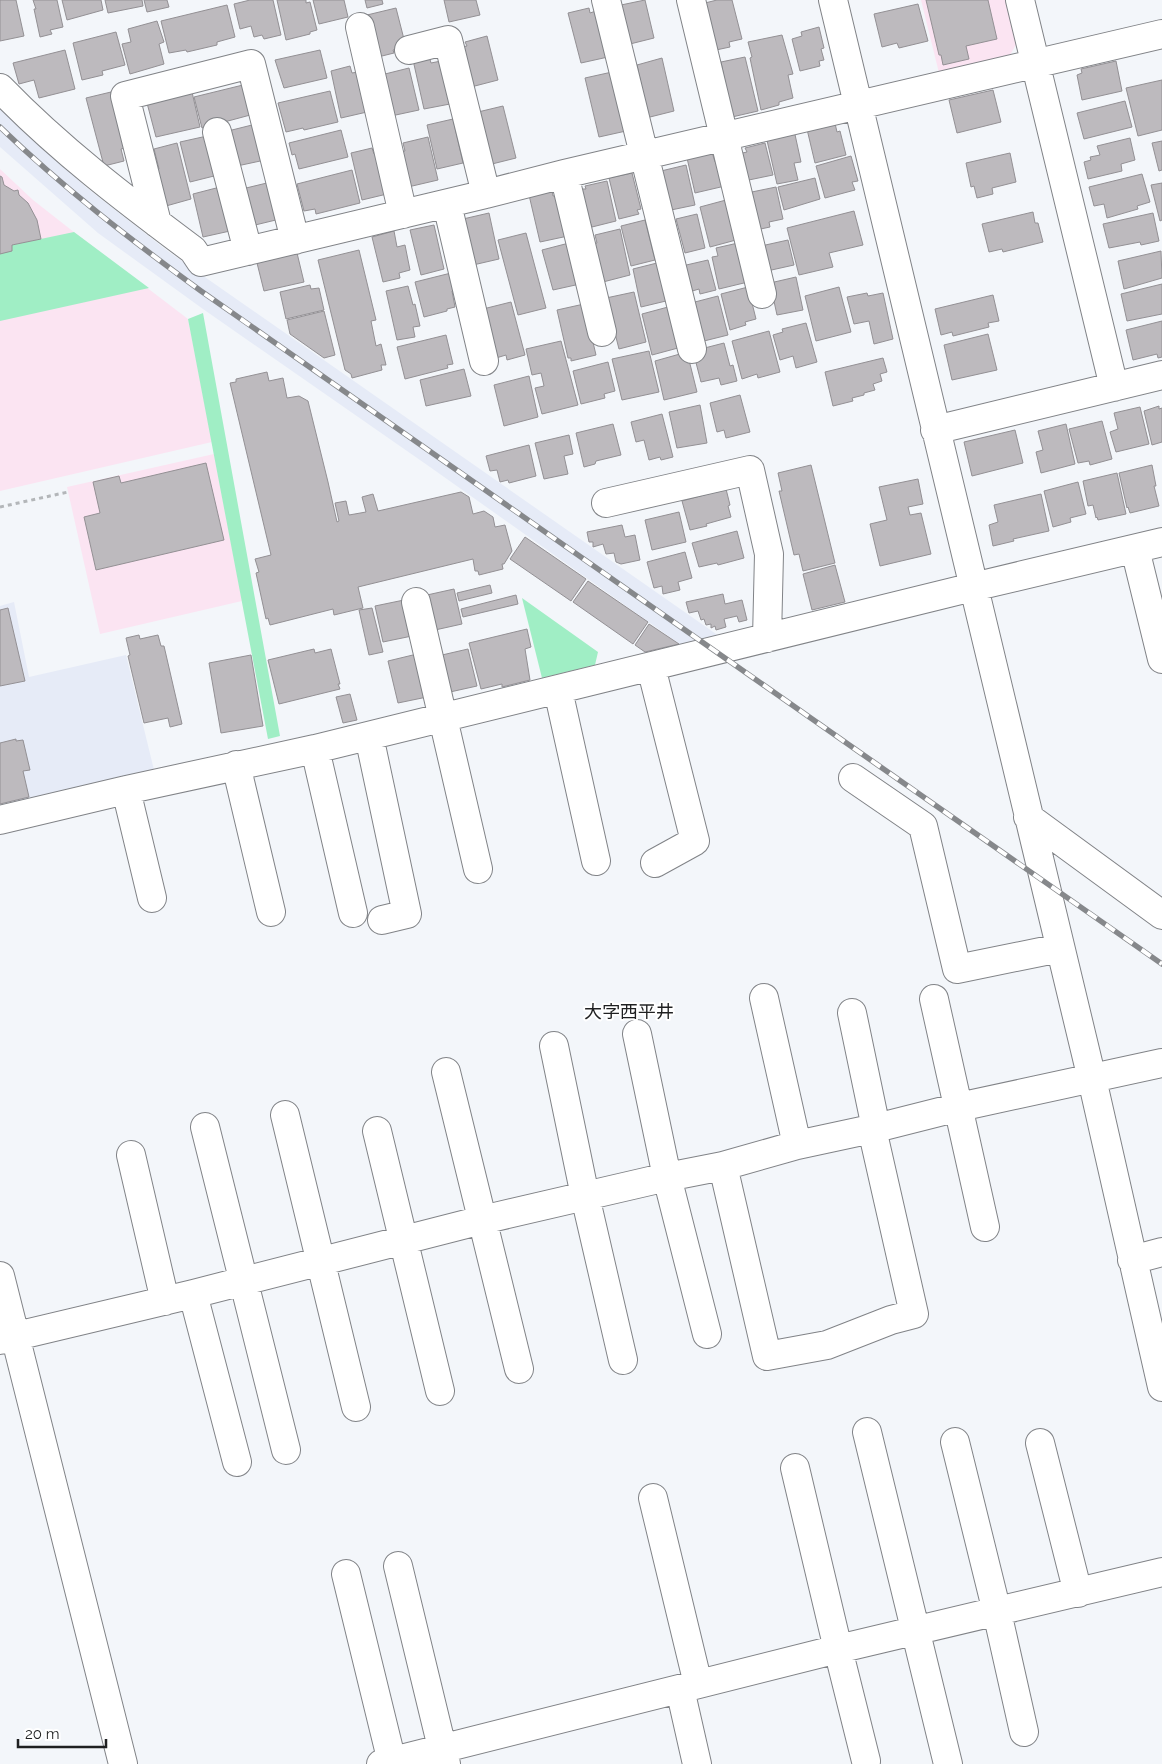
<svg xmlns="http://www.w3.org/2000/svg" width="1162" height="1764" viewBox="0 0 1162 1764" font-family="Raleway,'Noto Sans JP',sans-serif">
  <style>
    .built { fill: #e6ebf7 }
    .education { fill: #fbe4f2 }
    .green { fill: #a0eec5 }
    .building { fill: #bdbabe; stroke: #939094 }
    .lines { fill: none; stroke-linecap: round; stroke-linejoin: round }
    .minor-casing { stroke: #818387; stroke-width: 30 }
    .path { stroke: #b3b6b9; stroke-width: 3; stroke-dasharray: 4 4; stroke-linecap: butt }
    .minor { stroke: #fff; stroke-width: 28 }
    .rail-casing { stroke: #86888b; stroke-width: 5.5 }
    .rail { stroke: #fff; stroke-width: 4; stroke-dasharray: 11; stroke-linecap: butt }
    .labels { text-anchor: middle; stroke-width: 4; stroke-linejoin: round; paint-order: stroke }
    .quarter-label { font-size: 18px; fill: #1f2021; stroke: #fff }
  </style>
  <rect width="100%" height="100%" fill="#f3f6fa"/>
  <path class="built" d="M0,109L87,188L169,252L729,643L681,645L430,467L203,309L98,233L0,147Z
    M14,602L29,677L126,655L154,770L0,806V606Z"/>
  <path class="education" d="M921,0H1007L1017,43L1010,55L939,73Z
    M0,169L33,200L70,229L188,319L212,442L0,491Z
    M214,454L242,601L100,634L67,487Z"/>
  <path class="green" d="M74,232L149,288L0,321V254L12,247V245Z
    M203,313L280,736L268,739L188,319Z
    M522,598L598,652L595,665L542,678Z"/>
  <path class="building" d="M0,0H16L24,36L0,41Z
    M33,0H57L63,27L50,30L52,34L40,37L34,9H36Z
    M62,0H101L103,10L67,20Z
    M105,0H142L143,6L108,13Z
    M144,0H167L169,7L147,12Z
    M250,0H273L281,35L264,39L262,35L254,37L251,26L240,29L234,4Z
    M277,0H306V3L310,2L317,30L310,32V34L286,40Z
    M313,0H344L348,17L319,24Z
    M365,0H382L383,4L367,8Z
    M444,0H476L480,15L449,22Z
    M645,0L654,38L630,44L621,5Z
    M717,0H732L742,39L729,42L730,47L716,50L705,3Z
    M926,0H988L997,39L966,46L969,59L943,65L941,55H939Z
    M918,4L928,41L899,48L897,43L882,47L874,14Z
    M227,5L235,37L217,42V45L187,52L186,50L169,53L161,21Z
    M396,8L406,47L393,50L394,53L378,57L367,15Z
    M589,8L590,13L596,11L608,57L581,63L568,13Z
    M157,21L164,42L159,44L164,64L130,74L122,44L131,42L128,29Z
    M819,27L824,48L821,49L824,60L819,61L820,66L800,71L792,39L802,36L801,32Z
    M116,32L125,65L102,71L103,75L82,80L73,43Z
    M782,35L793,74L788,75L793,98L779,102V105L761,110L750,58L752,57L748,42Z
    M487,36L498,80L471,87L462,47L467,46L465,42Z
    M65,50L75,89L39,98L34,80L19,84L13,63Z
    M320,50L327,78L284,88L275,60Z
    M429,56L431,63L441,61L450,104L424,109L413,60Z
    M745,57L758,111L732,117L721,62Z
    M662,58L674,111L646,118L639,89L642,88L637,65Z
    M1116,61L1122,91L1082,100L1077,75L1082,73L1081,69Z
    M350,66L352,73L358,72L367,112L341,118L331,71Z
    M409,68L419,110L391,116L381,75Z
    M612,72L626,131L599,137L585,78Z
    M1162,80V130L1138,136L1126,88Z
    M247,84L254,114L202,128L194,97Z
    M993,90L1001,122L957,133L949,100Z
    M330,91L338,122L304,130L303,128L286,132L278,103Z
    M111,92L125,148L121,149L124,161L104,166L86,98Z
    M192,92L200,127L156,137L147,103Z
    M1125,101L1132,127L1084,139L1077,113Z
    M503,106L516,158L488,165L478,112Z
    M453,119L463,163L437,169L427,125Z
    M834,119L837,132L840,131L846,155L815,163L806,125Z
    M256,124L265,160L237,166L228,131Z
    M341,130L348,157L299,169L295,154L292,155L289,143Z
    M794,130L801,162L794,163L798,180L777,184L766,136Z
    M207,136L214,176L190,182L180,142Z
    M428,137L438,180L408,187L400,152L405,151L403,143Z
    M1130,138L1135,160L1121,164L1122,171L1088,179L1084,162L1091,160L1090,157L1100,155L1097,146Z
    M1162,141V170L1159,171L1152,143Z
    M177,143L191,199L166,206L156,170L159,169L154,149Z
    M765,143L773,175L744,181L738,154L747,152L745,148Z
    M372,148L374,154L378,153L387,194L362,200L351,153Z
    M712,152L715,162H719L725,186L695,193L687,158Z
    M1010,153L1016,182L992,188L993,194L977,198L974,186L971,187L966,163Z
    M851,156L858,181L852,182L855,190L825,198L816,166Z
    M686,165L695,205L671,210L661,171Z
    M352,170L360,203L316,214L315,209L304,211L297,184Z
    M632,173L641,209L637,210L639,214L619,219L609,178Z
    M1142,174L1150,202L1137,206L1138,209L1107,218L1104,204L1094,206L1089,187Z
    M0,176L2,177L4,185L14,191L18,190L19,195L28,203L37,220L41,239L12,245V251L0,254Z
    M815,178L820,199L784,210L778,187Z
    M607,181L616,221L592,227L591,224H589L581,189H586L585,186Z
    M271,182L280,219L251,226L242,189Z
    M1162,183V220L1160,221L1151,185Z
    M220,187L230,231L203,237L193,194Z
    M776,187L783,219L769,222L770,227L756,230L747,193Z
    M552,190L553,196L559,195L568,236L540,242L529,195Z
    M726,200L736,240L710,247L700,207Z
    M854,211L863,245L829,253L833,267L799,275L787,228Z
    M1033,212L1035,223H1038L1043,242L1003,252L1002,249L989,252L982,224Z
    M489,213L499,259L473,265L463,219Z
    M1153,213L1159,241L1141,245L1140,242L1109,248L1103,224Z
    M697,214L705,248L685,253L676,219Z
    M645,220L655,260L631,266L621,226Z
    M434,225L444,269L421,275L410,230Z
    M620,229L630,275L603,282L594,244L597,243L595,235Z
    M394,231L397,247L405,245L410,270L399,273L400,278L383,282L372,237Z
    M526,233L546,308L518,315L498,240Z
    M788,240L794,265L767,271L761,246Z
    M569,243L580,284L553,290L542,250Z
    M738,243L748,282L719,289L712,257L718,256L716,248Z
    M359,250L376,320L371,321L376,346L381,344L386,365H381L382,370L352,378L351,374L345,370L318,260Z
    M1161,251L1162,278L1124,289L1118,261Z
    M297,253L304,282L264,291L257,263Z
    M708,260L716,290L700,294L699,289L689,292L682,266Z
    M657,263L666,301L641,307L633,269Z
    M451,273L455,291H452L455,307L447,309V311L424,317L415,282Z
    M796,277L803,310L777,315L770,283Z
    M1162,284V314L1127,321L1121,294Z
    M310,285L311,289L319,288L324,310L286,319L280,292Z
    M408,286L413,305L415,304L420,326L413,327L415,337L397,340L386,291Z
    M748,287L756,319L745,322L746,325L730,330L721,294Z
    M839,287L851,332L816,341L805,296Z
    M634,292L646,342L619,349L606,298Z
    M867,293L868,296L883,293L893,339L874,344L869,321L854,324L847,297Z
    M993,295L999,321L988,323L989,327L953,336L952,332L941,335L935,309Z
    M718,296L728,335L700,342L691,303Z
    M511,302L525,355L507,360L506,355L496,358L483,309Z
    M584,304L596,355L571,361V358H568L557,310Z
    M668,307L678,348L652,355L642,314Z
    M324,311L335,355L324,358L290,334L287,320Z
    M1162,321V357L1158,358L1157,354L1133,360L1126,330Z
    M806,323L817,362L796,368L793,356L780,360L773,335L783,332L782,329Z
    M769,331L780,372L758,378L757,374L742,379L732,341Z
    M988,334L997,370L952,380L944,345Z
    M446,335L453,364L447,365L448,368L405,379L397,347Z
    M561,341L578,405L542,414L535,388L544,386L541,373L532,375L526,349Z
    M724,343L730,366L733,365L737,381L721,385L719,378L701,382L693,351Z
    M649,351L659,392L622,400L612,359Z
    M687,352L697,392L664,400L655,361Z
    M883,358L887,372L880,374L882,381L873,384L875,390L864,393V395L852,398L853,401L833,406L825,372Z
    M608,362L615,391L604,394L605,398L581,404L573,371Z
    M464,369L471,396L426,406L420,380Z
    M267,372L269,381L283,378L287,398L299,396L308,401L328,482L337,522L339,521L335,503L346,501L349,515L366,512L362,497L373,494L378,511L461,492L469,497L473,514L484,511L493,517L495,527L505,525L512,551L504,564H502L503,569L479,575L478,571H475L473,559L358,587L363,608L334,615L333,609L270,625L268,618L266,619L256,573L259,572L255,559L271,555L230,383L236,382V379Z
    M529,376L538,417L504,426L494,385Z
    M740,395L750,432L726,438L724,430L717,432L710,403Z
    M700,405L707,443L677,448L669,412Z
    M1159,406V409L1162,408V442L1152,445L1144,411Z
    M1140,407L1149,444L1116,452L1110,432L1118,429L1114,413Z
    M662,414L673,457L661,460L660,457L649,460L644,440L636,442L631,422Z
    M1102,421L1112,459L1090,465L1089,461L1078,463L1069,429Z
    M613,424L621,455L596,461L595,464L584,467L576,433Z
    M1066,424L1075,464L1041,473L1036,452L1043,450L1038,431Z
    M1015,430L1023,463L972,476L964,442Z
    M569,435L573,454L564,456L568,474L544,479L535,443Z
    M529,445L536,476L509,483L508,480L500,482L497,470L490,471L486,456Z
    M206,463L224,540L96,570L84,517L100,513L93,482L119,476L121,483Z
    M811,465L835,563L803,571L799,554L794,555L779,491H782L778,473Z
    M1152,465L1156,486H1154L1159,506L1130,513L1128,507L1127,508L1119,473Z
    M1117,473L1126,514L1098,520L1097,517L1096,518L1093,505L1088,506L1083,481Z
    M918,479L923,504L908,507L910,515L921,513L931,554L880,566L870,524L887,520L879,487Z
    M1078,482L1086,514L1070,518L1071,522L1053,527L1044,491Z
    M726,489L730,505L728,506L731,517L706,524L707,526L690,530L682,501Z
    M1041,494L1049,531L1013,539L1014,541L993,546L989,525L998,522L994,505Z
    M679,512L686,542L652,550L645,520Z
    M622,525L625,537L635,535L640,560L621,564L616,562L614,553L606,554L603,544L593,547V542H589L587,532Z
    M737,531L744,558L718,565L717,563L699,567L692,543Z
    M525,537L586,579L571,601L510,559Z
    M685,552L692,578L678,582L680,590L663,594L662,586L654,588L647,562Z
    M835,565L845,602L812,610L803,574Z
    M588,581L648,622L633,644L573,602Z
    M490,585L492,593L459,601L457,593Z
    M454,589L462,624L435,630L427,595Z
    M723,594L725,604L742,600L747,620L739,622L737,616L724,619L726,627L716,630L715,626L711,628V624L706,625L704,619L701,620L698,611L689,613L686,602Z
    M516,595L518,604L463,617L461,609Z
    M404,600L412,636L383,642L375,606Z
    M8,608L25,681L0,686V610Z
    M372,608L383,652L369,655L359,610Z
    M649,624L679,644L645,652L635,645Z
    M527,629L531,647L525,649L530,680L502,687V684L481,689L469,643Z
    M139,635L140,639L158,635L161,646H164L182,724L170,727L168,718L144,723L128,656L130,655L126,638Z
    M314,649L315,653L331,649L340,684H338L340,689L279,704L268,660Z
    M468,649L477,686L450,692L442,655Z
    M417,654L427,697L398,703L388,661Z
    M251,655L263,726L221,733L209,663Z
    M350,694L357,720L343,723L336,697Z
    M16,739V741L23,740L30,770L23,771L29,797L0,804V743Z"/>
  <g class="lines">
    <g class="minor-casing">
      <path id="minor" d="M606,0L692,349
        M691,0L762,294
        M833,0L1092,1079L1162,1387
        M1020,0L1114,387
        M360,27L403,214
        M409,50L448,40L486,194
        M0,88C59,149 126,200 193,250L201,262L486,194L564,174L1162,34
        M217,132L248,251
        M564,174L602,332
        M447,204L484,361
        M157,223L125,96L251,64L295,240
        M935,430L1162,375
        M606,503L750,470L769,554L767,638
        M1135,549L1162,659
        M416,602L478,869
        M651,667L695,841L655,863
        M558,690L596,861
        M369,736L407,914L382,920
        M315,749L353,913
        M236,765L271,912
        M853,778L923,826L957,969L1060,948
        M126,790L152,898
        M1028,817L1162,915
        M0,820L126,790L315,749L973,587L1162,542
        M764,998L797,1145
        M934,999L985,1227
        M852,1013L876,1128
        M637,1034L667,1177L707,1334
        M554,1046L585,1196L623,1360
        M446,1072L519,1369
        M285,1115L356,1407
        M205,1127L286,1450
        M377,1131L440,1391
        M131,1155L165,1301
        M723,1166L767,1356L827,1345L891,1320L914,1314L872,1129
        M1132,1260L1162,1252
        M0,1276L123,1764
        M193,1294L237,1462
        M0,1340L193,1294L482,1220L667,1177L723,1166L797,1145L876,1128L959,1107L1162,1063
        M867,1432L948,1764
        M955,1442L997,1612L1024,1732
        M1040,1443L1078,1593
        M795,1468L838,1649L866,1761
        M653,1498L698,1684
        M398,1566L446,1764
        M346,1574L392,1762
        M680,1689L697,1764
        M381,1764L838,1649L1162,1572"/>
    </g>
    <path class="path" d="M0,507L68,492"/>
    <use href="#minor" class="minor"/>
    <g class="rail-casing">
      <path id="rail" d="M0,127C62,187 131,240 201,291L1162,964"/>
    </g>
    <use href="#rail" class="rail"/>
  </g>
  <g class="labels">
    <g class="quarter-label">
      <text x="629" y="1018">大字西平井</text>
    </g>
  </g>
  <path d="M18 1739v8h88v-8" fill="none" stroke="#1f2021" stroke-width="2.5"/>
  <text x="25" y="1739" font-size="15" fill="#1f2021" stroke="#ffffff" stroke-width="4" paint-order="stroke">20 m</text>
</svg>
